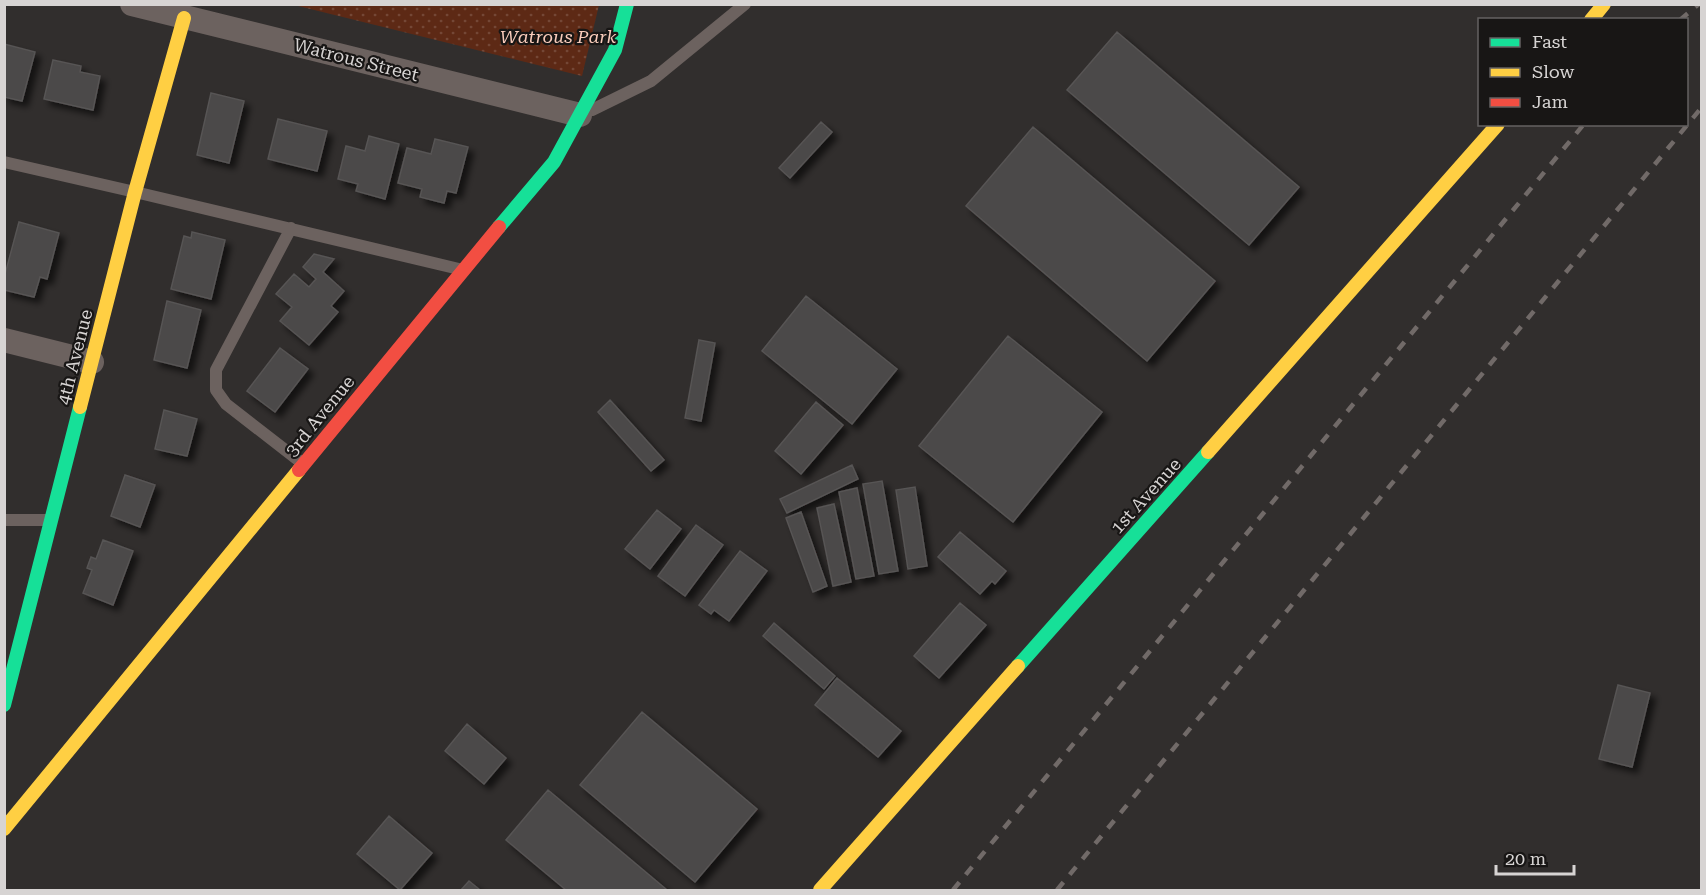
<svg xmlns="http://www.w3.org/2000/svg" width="1706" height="895" viewBox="0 0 1706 895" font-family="'Roboto Serif',serif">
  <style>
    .park { fill: url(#park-dots) }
    .building { fill: #4b4948; stroke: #575454; stroke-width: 1.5; filter: url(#shadow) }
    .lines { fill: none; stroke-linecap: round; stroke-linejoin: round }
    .lane { stroke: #6c625f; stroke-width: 12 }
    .street { stroke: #6c625f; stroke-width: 24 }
    .fast { stroke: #16e098; stroke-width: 14 }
    .slow { stroke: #ffcf43; stroke-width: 14 }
    .jam { stroke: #f24e42; stroke-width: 14 }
    .rail { stroke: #716a68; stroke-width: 4.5; stroke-dasharray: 10 10; stroke-linecap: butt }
    .labels { text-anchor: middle; stroke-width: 4.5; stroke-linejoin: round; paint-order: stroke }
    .park-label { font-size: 18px; font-style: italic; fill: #f8cbba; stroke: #181615 }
    .street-label { font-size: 18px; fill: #d7d4d3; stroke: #181615 }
  </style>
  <defs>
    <pattern id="park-dots" width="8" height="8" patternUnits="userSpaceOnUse" patternTransform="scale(1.5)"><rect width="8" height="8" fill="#5d2915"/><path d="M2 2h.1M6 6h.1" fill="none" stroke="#744736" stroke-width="1.8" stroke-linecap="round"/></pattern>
    <filter id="shadow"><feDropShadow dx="5.5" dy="5.5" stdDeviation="3" flood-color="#0009"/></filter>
  </defs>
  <rect width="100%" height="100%" fill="#312e2d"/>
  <path class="park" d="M294,5H599L582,76Z"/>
  <path class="building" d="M1117,32L1299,187L1249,245L1067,90Z
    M4,44L35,52L22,101L4,97Z
    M53,60L81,66L80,72L100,76L93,110L44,99Z
    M211,93L244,101L229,163L197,155Z
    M278,119L327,131L317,171L268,159Z
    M821,122L832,132L790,178L779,168Z
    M1033,127L1215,281L1147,361L966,206Z
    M369,136L399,144L385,199L356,191L358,184L338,179L346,146L365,151Z
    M435,139L468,147L456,193L447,191L444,203L420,197L422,189L398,183L407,148L431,154Z
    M19,222L59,233L47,279L40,277L34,297L4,290V278Z
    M192,232L225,240L211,299L171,289L184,236L191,238Z
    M314,254L334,259L323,272L344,291L331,306L338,312L309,345L280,321L292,307L276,294L294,274L309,287L316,279L303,267Z
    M806,296L897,369L852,424L762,351Z
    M167,301L201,310L187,368L154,360Z
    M1008,336L1102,412L1013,522L919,446Z
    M699,340L715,343L701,421L685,418Z
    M280,348L308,369L275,412L247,391Z
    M610,400L664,460L651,471L598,412Z
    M816,402L843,425L801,474L775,451Z
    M164,410L197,419L187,456L155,449Z
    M852,465L858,479L787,513L780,499Z
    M125,475L155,485L140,527L111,516Z
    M882,481L898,571L879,574L863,484Z
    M915,487L927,566L908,569L896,490Z
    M857,488L874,576L856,579L839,492Z
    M834,504L851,582L833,586L817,508Z
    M657,510L681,529L650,569L625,549Z
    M801,512L827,586L813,592L786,518Z
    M696,525L723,545L685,596L658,576Z
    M960,532L1006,571L995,584L992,581L980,594L938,557Z
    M103,540L133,551L113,605L83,593L92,570L87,568L91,557L96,559Z
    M740,551L767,571L729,621L714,610L711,614L699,605Z
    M960,603L986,625L939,678L914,656Z
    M774,623L835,676L824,689L763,636Z
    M837,678L901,731L878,757L815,705Z
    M1618,685L1650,693L1632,767L1599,759Z
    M642,712L757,809L695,882L580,785Z
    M467,724L506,758L484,784L445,751Z
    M548,790L667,890H566L506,840Z
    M389,816L432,853L400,890L357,854Z
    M469,881L480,890H461Z"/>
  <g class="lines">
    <path class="lane" d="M592,110L651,81L745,4
      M4,162L135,192L459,269
      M291,228L216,370V390L226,404L302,463
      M4,520H51"/>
    <path class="street" d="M132,4L580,115
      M4,340L92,362"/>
    <path class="fast" d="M499,227L554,162L615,50L627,4
      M1018,666L1208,452
      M4,705L80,407"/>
    <path class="slow" d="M1591,20L1604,4
      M80,407L135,192L184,18
      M1208,452L1498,124
      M4,829L299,470
      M820,890L1018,666"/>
    <path class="jam" d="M299,470L499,227"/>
    <path class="rail" d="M1680,20L1699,4
      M953,890L1584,124
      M1057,890L1702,107"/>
  </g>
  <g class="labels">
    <g class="park-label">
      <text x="558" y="43">Watrous Park</text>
    </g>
    <g class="street-label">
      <text transform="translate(356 60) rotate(14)" y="6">Watrous Street</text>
      <text transform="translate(75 357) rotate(-76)" y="6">4th Avenue</text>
      <text transform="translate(320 416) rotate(-51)" y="6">3rd Avenue</text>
      <text transform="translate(1146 496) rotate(-48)" y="6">1st Avenue</text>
    </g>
  </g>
  <rect width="1706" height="895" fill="none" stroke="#d7d4d3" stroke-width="12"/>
  <rect x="1478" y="18" width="210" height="108" fill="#181615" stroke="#646261" stroke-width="1.5"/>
  <rect x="1490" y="38" width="30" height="9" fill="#16e098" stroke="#646261" stroke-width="1.5"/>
  <text x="1532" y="48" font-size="18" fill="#d7d4d3">Fast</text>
  <rect x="1490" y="68" width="30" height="9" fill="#ffcf43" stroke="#646261" stroke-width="1.5"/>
  <text x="1532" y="78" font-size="18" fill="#d7d4d3">Slow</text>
  <rect x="1490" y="98" width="30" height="9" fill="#f24e42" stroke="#646261" stroke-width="1.5"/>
  <text x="1532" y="108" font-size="18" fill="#d7d4d3">Jam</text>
  <path d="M1496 865v9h78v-9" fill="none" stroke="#d7d4d3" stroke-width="3"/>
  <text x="1505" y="865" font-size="18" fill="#d7d4d3" stroke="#181615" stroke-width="4.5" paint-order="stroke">20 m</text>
</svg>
